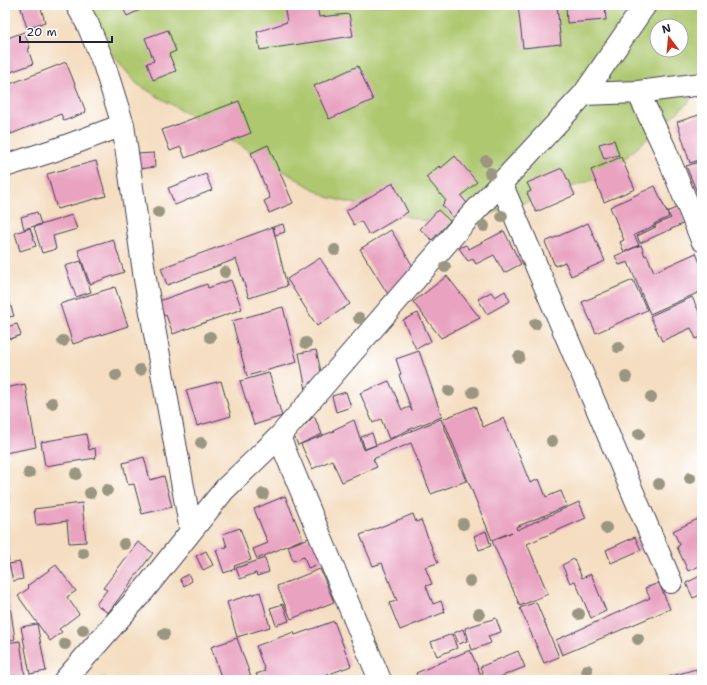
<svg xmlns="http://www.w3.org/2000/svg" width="707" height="685" viewBox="0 0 707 685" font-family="'Shantell Sans',sans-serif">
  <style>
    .green { fill: #adc86e; stroke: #687554; fill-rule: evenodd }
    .building { fill: #e9a3c1 }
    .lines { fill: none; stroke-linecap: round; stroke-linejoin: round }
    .street-casing { stroke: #423e4f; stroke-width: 24 }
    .street { stroke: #fff; stroke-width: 22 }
    .tree { fill: #9b9681 }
  </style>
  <rect width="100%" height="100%" fill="#fff"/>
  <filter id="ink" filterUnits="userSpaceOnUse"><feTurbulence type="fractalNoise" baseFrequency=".025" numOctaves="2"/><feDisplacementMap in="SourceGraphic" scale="8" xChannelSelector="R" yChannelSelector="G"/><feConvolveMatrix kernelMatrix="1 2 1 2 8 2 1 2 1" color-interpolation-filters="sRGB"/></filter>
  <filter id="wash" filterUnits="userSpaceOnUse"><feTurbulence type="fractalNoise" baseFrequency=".012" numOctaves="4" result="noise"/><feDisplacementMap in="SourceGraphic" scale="16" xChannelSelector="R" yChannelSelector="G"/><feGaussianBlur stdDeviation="0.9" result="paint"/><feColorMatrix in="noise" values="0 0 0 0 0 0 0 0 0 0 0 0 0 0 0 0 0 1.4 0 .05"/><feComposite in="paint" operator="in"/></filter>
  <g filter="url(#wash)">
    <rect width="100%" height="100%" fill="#f4ddc0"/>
    <path class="green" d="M71,5H702V71L689,102L605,176L450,227L327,197L137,84ZM657,26H681V50H657Z"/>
    <g id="blocks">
      <path class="building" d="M20,5H40L45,22L27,28Z
        M121,5H151L127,16Z
        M284,5H317L319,17L349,14L353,36L260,50L257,32L287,22Z
        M518,5H557L561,44L523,48Z
        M566,5H605L606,20L567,23Z
        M168,30L176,51L169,54L176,71L153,80L147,63L154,61L145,38Z
        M24,32L30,48L28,49L33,64L5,74V39Z
        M66,62L86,112L64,121L61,114L11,134L5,118V86Z
        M358,66L373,100L329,119L314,86Z
        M239,101L251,133L185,158L181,147L170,151L162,130Z
        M702,114V159L690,163L677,122Z
        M614,140L619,155L604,159L599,144Z
        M268,145L293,203L269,213L264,201L270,198L251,153Z
        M154,153L155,167L138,169L137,154Z
        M455,156L477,182L461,196L471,208L456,221L442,205L446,201L426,177L439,166L441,168Z
        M621,157L635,189L604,202L591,170Z
        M96,161L106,196L57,209L47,174Z
        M702,161V204L686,166Z
        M562,168L575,195L536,212L527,193L531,191L527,183Z
        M7,170L10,180L5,182V171Z
        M206,174L212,190L175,205L168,188Z
        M393,183L408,212L369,235L361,221L354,225L346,211Z
        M655,186L669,217L654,224V226L634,235L639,245L624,252L620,242L624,240L610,207Z
        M680,206L687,222L640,243L637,236L656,227L655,225L671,218L667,212Z
        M438,210L450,221L432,240L420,229Z
        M37,212L41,224L24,229L21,217Z
        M72,215L77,229L53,236L56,249L42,253L34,227Z
        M588,223L605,261L571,276L565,262L555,266L545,242Z
        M283,224L285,232L275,235L273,227Z
        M273,227L287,286L249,298L236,259L167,285L161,268Z
        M30,228L36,246L20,251L15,233Z
        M391,230L414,268L389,296L360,249Z
        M504,231L521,264L504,273L494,255L476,264L473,259L468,261L459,248L466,245L469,249Z
        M113,239L124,272L90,284L78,250Z
        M641,245L645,256L647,255L654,272L696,253L702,268V291L650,314L628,262L619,265L615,256Z
        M320,258L350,304L317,326L287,279Z
        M81,261L91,292L76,297L65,266Z
        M447,276L480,318L441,338L413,302Z
        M231,280L242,309L173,334L166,315L164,316L159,301L207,284L208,288Z
        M633,280L647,310L596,333L582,302Z
        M115,287L128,326L73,344L60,304Z
        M5,288L14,316L5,318Z
        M505,291L510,301L487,314L478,299L491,292L495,297Z
        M692,297L702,318V336L696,339L691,328L662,341L650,316Z
        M283,307L297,362L247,376L232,321Z
        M418,313L431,341L416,349L403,320Z
        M17,324L21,335L10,339L6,327Z
        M316,350L322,376L306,390L299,353Z
        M419,351L442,417L417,426L389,439L381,419L373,423L360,393L389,381L402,410L410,407L412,411L399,375L401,374L396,359Z
        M269,373L282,416L254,425L240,381Z
        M221,381L231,416L197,426L186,390Z
        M25,384L36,447L5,453V388Z
        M346,392L351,407L336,412L332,396Z
        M475,406L483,427L504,418L530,483L539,479L546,497L561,491L567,506L516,527L517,530L579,502L586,518L527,544L548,594L520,606L492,541L512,532L492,540L443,419Z
        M314,416L322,434L298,445L294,436Z
        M441,419L466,481L431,494L411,443L373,459L377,467L342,482L332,460L312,469L301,444L334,431L333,430L354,420L364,450Z
        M372,433L376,445L365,449L361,437Z
        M86,434L89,450L95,448L96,458L45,466L41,442Z
        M144,457L150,480L164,476L172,507L142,514L134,484L128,485L123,463Z
        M5,488H7L10,500L5,502Z
        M285,496L303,539L257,559L253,549L268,543L254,509Z
        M82,503L86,542L69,543L67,521L36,525L34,509Z
        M413,514L416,522L421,520L438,563L425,567L432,584L426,586L433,604L441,601L445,612L400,630L389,603L397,601L382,563L373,566L360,535Z
        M702,517V565L688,571L677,547L680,545L673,531Z
        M240,528L251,560L234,566L235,569L224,573L216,550L227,547L223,534Z
        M486,531L491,546L479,550L474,536Z
        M317,535L326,561L308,568L304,557L293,561L288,546Z
        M635,537L641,550L611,563L606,550Z
        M138,542L153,553L108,613L96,604L107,590L103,588Z
        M5,545L9,561L5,562Z
        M206,551L213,565L203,570L196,556Z
        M265,558L269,572L257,576L256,573L240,579L236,568Z
        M574,559L582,578L591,574L606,611L591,618L575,581L570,583L562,565Z
        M20,562L23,579L13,581L9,564Z
        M56,565L76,591L67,597L79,614L59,629L62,632L50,641L18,596L29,588L27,586Z
        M320,569L334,602L291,619L277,586Z
        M188,574L192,581L184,586L180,579Z
        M702,575V594L693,598L686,583Z
        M659,583L670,609L562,655L556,640L650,598L645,588Z
        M7,585L15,639L5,641V586Z
        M260,592L270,627L237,637L227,602Z
        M536,602L559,657L544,663L520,608Z
        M283,604L289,621L276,625L270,608Z
        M496,618L501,632L488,636L491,643L472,650L465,628Z
        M334,621L351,666L313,680H259L256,674L265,671L256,646L294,632L295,635Z
        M37,624L46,671L30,674L21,627Z
        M463,629L467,641L459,644L454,633Z
        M452,634L457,648L437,656L431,642Z
        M237,638L252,680H222L211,647Z
        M20,641L25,675L8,677L5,660V643Z
        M470,650L483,680H419L416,673Z
        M518,651L525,667L492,680H486L480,667Z
        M696,669L699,680H658Z
        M337,675L338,680H331L330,677Z
        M104,676L107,680H98Z"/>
    </g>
  </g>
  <g filter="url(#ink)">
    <use href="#blocks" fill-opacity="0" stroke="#423e4f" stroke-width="1"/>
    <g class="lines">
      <g class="street-casing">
        <path id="street" d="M77,5L88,25L104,64L123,125L145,279L191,531
          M638,92L702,84
          M584,94L638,92L664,147L702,240
          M5,166L55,150L123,125
          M501,183L671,582
          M279,437L380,680
          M65,680L145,589L224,490L279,437L463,224L584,94L645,5"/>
      </g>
      <use href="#street" class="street"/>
    </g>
    <g class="tree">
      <circle cx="486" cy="161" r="6"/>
      <circle cx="490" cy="173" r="6"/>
      <circle cx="158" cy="212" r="6"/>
      <circle cx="502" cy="216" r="6"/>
      <circle cx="484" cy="226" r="6"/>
      <circle cx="335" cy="250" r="6"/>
      <circle cx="445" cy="267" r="6"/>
      <circle cx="225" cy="272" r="6"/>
      <circle cx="359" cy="318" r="6"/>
      <circle cx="535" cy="324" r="6"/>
      <circle cx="210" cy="337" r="6"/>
      <circle cx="63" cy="341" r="6"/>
      <circle cx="306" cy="343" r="6"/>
      <circle cx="618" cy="347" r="6"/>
      <circle cx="519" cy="357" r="6"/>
      <circle cx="140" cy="370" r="6"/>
      <circle cx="116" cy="375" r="6"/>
      <circle cx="626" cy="377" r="6"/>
      <circle cx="449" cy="391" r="6"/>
      <circle cx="473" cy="392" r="6"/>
      <circle cx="651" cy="397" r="6"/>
      <circle cx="52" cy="403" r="6"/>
      <circle cx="639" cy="434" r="6"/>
      <circle cx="552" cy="441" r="6"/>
      <circle cx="201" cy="443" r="6"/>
      <circle cx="29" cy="473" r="6"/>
      <circle cx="76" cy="474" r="6"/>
      <circle cx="690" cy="478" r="6"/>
      <circle cx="659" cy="484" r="6"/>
      <circle cx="107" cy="490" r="6"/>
      <circle cx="90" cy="493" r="6"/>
      <circle cx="263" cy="494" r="6"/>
      <circle cx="463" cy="524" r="6"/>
      <circle cx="606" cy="528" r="6"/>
      <circle cx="124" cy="544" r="6"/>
      <circle cx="83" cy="553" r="6"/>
      <circle cx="470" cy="581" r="6"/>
      <circle cx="479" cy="614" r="6"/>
      <circle cx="579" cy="614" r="6"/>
      <circle cx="83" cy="630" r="6"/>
      <circle cx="164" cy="634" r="6"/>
      <circle cx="638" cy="639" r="6"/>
      <circle cx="65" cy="644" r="6"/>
      <circle cx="587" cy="670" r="6"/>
    </g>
  </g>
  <rect width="707" height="685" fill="none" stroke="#fff" stroke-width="20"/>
  <g transform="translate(669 38) rotate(344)"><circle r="19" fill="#ffffff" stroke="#a7a7b1"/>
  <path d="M0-3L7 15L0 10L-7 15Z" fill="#c8321e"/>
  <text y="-6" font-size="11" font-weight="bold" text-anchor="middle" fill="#22223b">N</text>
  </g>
  <path d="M20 36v6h92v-6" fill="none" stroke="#22223b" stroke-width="2"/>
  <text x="26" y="36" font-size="12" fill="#22223b" stroke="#ffffff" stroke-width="3" paint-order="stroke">20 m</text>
</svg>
